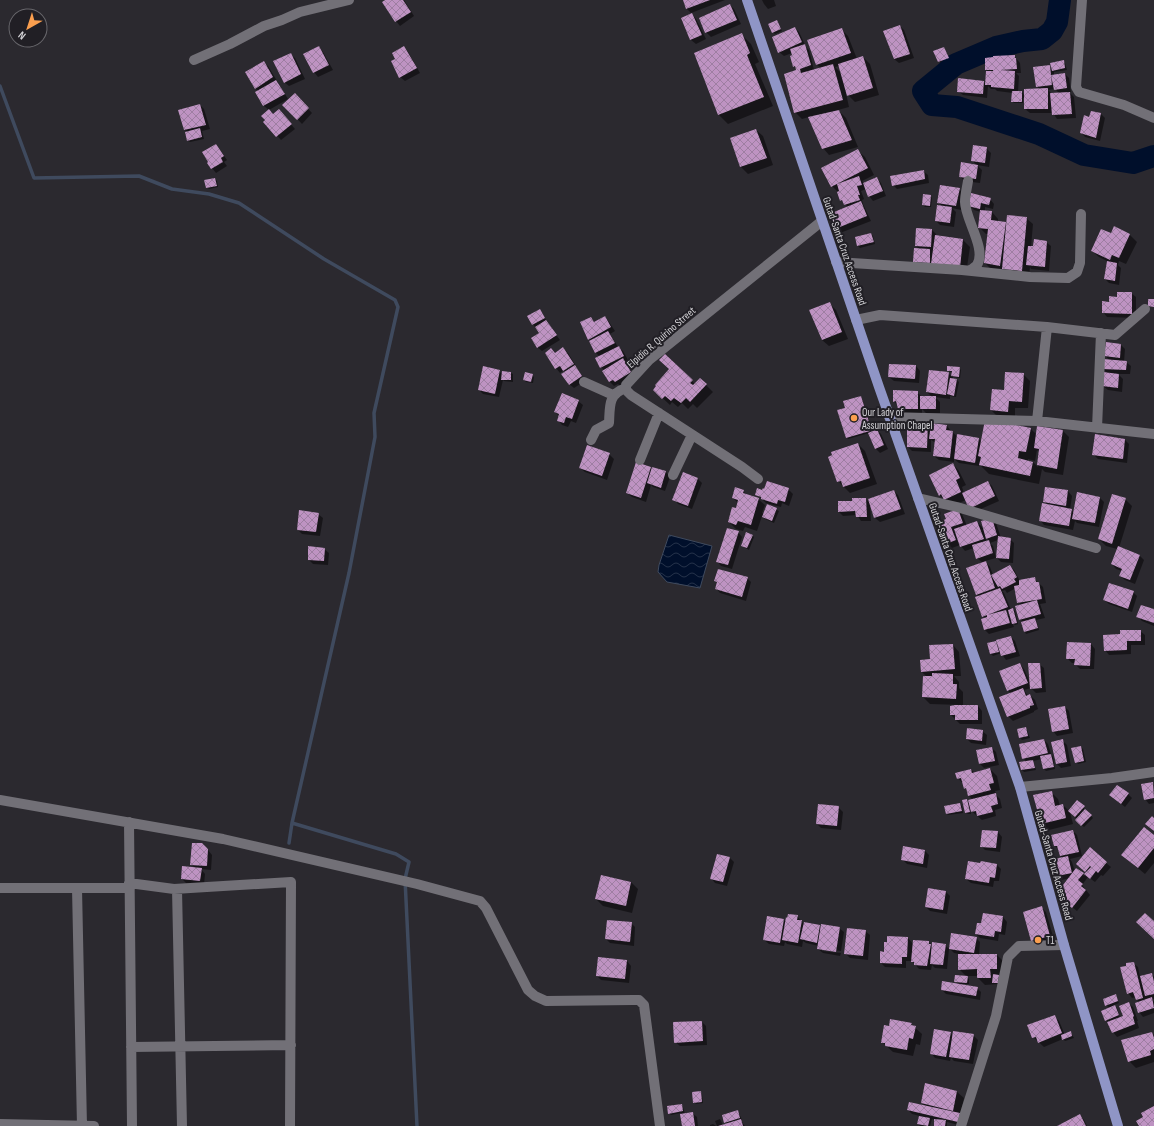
<svg xmlns="http://www.w3.org/2000/svg" width="1154" height="1126" viewBox="0 0 1154 1126" font-family="'Sofia Sans Condensed',sans-serif">
  <style>
    .water { fill: url(#water-waves); stroke: #3f4a5e }
    .shadow { fill: #0007; fill-rule: evenodd }
    .lines { fill: none; stroke-linecap: round; stroke-linejoin: round }
    .stream { stroke: #3f4a5e; stroke-width: 3.5 }
    .river { stroke: #000f2b; stroke-width: 22 }
    .building { fill: url(#building-cross-hatch) }
    .minor { stroke: #727077; stroke-width: 10 }
    .major { stroke: #8f95c6; stroke-width: 10 }
    .poi-dot { fill: #fa9f4f; stroke: #211f25; stroke-width: 1.5 }
    .labels { text-anchor: middle; stroke-width: 4; stroke-linejoin: round; paint-order: stroke }
    .street-label { font-size: 11px; fill: #d3d2d6; stroke: #211f25 }
    .poi-label { font-size: 11px; fill: #d3d2d6; stroke: #211f25; text-anchor: start }
  </style>
  <defs>
    <pattern id="water-waves" width="16" height="10" patternUnits="userSpaceOnUse"><rect width="16" height="10" fill="#000f2b"/><path d="M0 5q4-4 8 0t8 0" fill="none" stroke="#243149"/></pattern>
    <pattern id="building-cross-hatch" width="8" height="8" patternUnits="userSpaceOnUse"><rect width="8" height="8" fill="#be93c2"/><path d="M0 0l8 8M0 8l8-8" fill="none" stroke="#9e7ea2"/></pattern>
  </defs>
  <rect width="100%" height="100%" fill="#2b292f"/>
  <path class="water" d="M669,535L712,546L700,588L667,582L658,572L659,565Z"/>
  <path class="shadow" d="M386,0H404L414,16L400,26L396,21Z
    M684,0H725L691,13L687,9Z
    M762,0H774L776,6L768,9L764,4Z
    M730,5L734,9L741,24L711,37L706,32Z
    M692,14L696,19L706,39L696,44L691,40L682,19Z
    M778,24L782,31L775,34L773,32Z
    M900,26L904,30L914,58L899,63L894,59L885,31Z
    M795,28L799,32L806,47L809,50L814,70L821,68L817,65L808,41L841,29L848,36L857,59L863,57L870,64L879,95L855,102L846,93L849,107L838,110L846,118L858,147L829,155L823,148L809,117L802,119L795,112L798,71L794,66L792,53L784,56L779,52ZM840,66L842,74L835,67Z
    M742,35L751,44L759,62L755,64L773,106L728,124L719,115L695,53Z
    M319,47L323,52L333,70L318,77L314,72L305,55Z
    M404,47L408,52L420,73L405,81L400,77Z
    M944,48L950,59L941,64L935,52Z
    M290,54L295,58L305,79L289,86L284,82Z
    M1014,56L1020,63L1021,73H1016L1019,76L1018,92H1022L1025,96L1040,90L1037,86L1049,66L1053,70L1063,61L1065,63L1067,70L1054,72V76L1065,74L1069,78L1071,92H1069L1074,97L1076,118L1057,119L1053,113H1030L1025,109V98H1023V103H1014L1012,101L1013,93L997,91L995,89H991L988,86L987,98L963,95L958,91L983,82L986,84L989,72L986,70ZM1055,89L1059,93L1052,94L1048,90Z
    M263,62L268,66L288,99L269,110L274,115H283L295,129L281,140L265,122L269,110L264,106L256,92L258,91L255,88Z
    M295,95L312,113L302,124L284,105Z
    M200,105L204,109L210,129L202,131L204,139L190,142L188,141L187,132L185,130L180,110Z
    M1101,114L1105,118L1100,141L1085,137L1081,132L1090,118Z
    M756,130L763,136L773,165L748,174L741,167L731,138Z
    M216,145L227,160L224,162L227,166L216,173L208,163Z
    M986,148L991,153L989,167L977,165L982,170L980,183L964,181L960,176L977,166L972,160Z
    M858,151L865,157L874,175L862,181L864,183L877,178L881,183L886,196L873,201L869,196L866,189L861,191L864,199L862,200L863,204L871,221L840,233L836,229L830,215L848,207L841,200L838,192L832,186Z
    M923,171L928,175L929,183L897,189L893,185Z
    M215,179L217,181L218,187L209,189L207,187Z
    M959,189L963,193L961,210L952,208L956,212L954,227L940,225L936,221L942,206L938,202Z
    M930,196L932,198L931,207H925L923,205Z
    M990,199L994,204L993,209L985,207V211L992,212L998,219V222L1007,224L1026,218L1033,224L1031,247H1034L1046,242L1051,246L1049,271L1031,269L1030,267L1029,277L992,270L985,263L989,234H986L979,227L981,212L974,210L970,206Z
    M1114,227L1130,235L1137,242L1126,264L1119,261L1118,265L1121,268L1119,285L1109,283L1105,279L1107,261L1099,257L1092,251L1111,234Z
    M932,230L936,234V237L963,240L970,247L966,274L919,266V249L916,246Z
    M871,234L873,236L875,244L860,248L858,246Z
    M1131,293L1136,297V318L1107,317L1103,312L1118,298Z
    M829,303L836,310L848,339L829,346L822,340Z
    M540,310L546,320H545L560,340L542,351L537,347L540,334L528,317Z
    M605,317L609,322L615,331L610,334L618,347L623,351L628,360L625,362L635,377L620,386L618,384L614,386L610,382L603,371L604,370L601,367L600,357L596,353L589,339L591,318L595,323Z
    M1121,345L1125,349L1124,362H1126L1131,366L1130,374H1118L1123,379L1122,392L1108,390L1103,386L1108,374L1103,369L1111,361L1105,356Z
    M563,348L568,353L585,381L574,388L569,384L566,372L564,370L560,373L556,368L555,354Z
    M665,356L695,384L700,379L713,392L697,408L693,404L688,409L682,403L678,407L672,402L670,405L654,390L670,370Z
    M916,366L920,371L919,383L894,381L889,377Z
    M959,368L961,370L960,378L953,377L952,380H957L959,382L956,397L950,396V399L935,397L940,402V413H926L922,409V413H903L894,401L917,392L921,396L932,397L927,392L948,373L952,377V373L948,370Z
    M499,371L502,374L503,372L511,373L513,374V382L504,381L503,380L499,397L483,394L479,390Z
    M1023,374L1030,381L1028,408H1015V418L998,417L991,410L1005,391Z
    M532,375L534,377L533,383L526,382L524,380Z
    M860,397L862,399L871,427L870,428L871,432L877,430L881,434L888,449L880,453L876,449L869,433L848,439L847,437L846,409Z
    M578,401L583,405L576,423L571,421L568,427L562,425L558,420L559,416L555,412Z
    M928,424L931,427L947,426L951,431L958,437L978,439L982,442L1031,429L1037,435L1063,431L1069,437L1063,475L1045,472L1042,469L1039,484L989,474L979,464V466L959,463L954,459V462L939,460L934,456L936,443L931,440V452L912,451L908,447ZM1037,450L1040,453L1038,467L1033,462L1028,461V459L1035,461Z
    M1125,440L1129,444L1127,463L1098,459L1093,454Z
    M858,444L865,451L877,484L850,493L838,481Z
    M609,454L614,459L607,480L585,472L580,468Z
    M953,464L959,471L966,485L962,487L964,493L988,482L992,486L999,501L974,512L966,500L952,506L939,495Z
    M650,468L652,470L666,472L670,477L665,491L653,487L651,485L646,502L632,497L627,493Z
    M684,473L698,479L702,483L692,509L678,504L674,499Z
    M788,489L793,494L789,506L782,503L781,507L766,503L757,494L763,491Z
    M743,491L748,496L758,499L765,505L762,513L764,514L767,505L779,511L774,523L765,519L762,516L757,531L745,527L743,531L736,529L729,522L736,509L738,503L733,498Z
    M894,491L898,495L905,514L880,522L875,518L870,504L871,521H861L857,515L843,516L839,512L853,502L866,499L870,503Z
    M1068,491L1072,496L1070,510L1074,512L1100,498L1104,502L1099,527L1077,523L1075,521L1073,530L1044,525L1040,520L1048,505L1044,501Z
    M1125,499L1132,506L1119,548L1140,556L1144,560L1135,584L1125,580L1120,576L1122,571L1116,569L1112,564L1117,549L1106,546L1099,539Z
    M958,510L962,514L967,526L977,522L984,529L992,519L996,523L1001,538L1010,539L1014,543L1013,563L1001,562L997,558L998,540L990,543L993,546L996,558L985,561L990,567L993,575L1010,566L1014,570L1020,581L1034,579L1043,587L1046,603L1040,604L1045,618L1036,620L1039,630L1026,634L1025,632L1022,623L1023,622L1020,619L1021,605L1018,602L1016,588L1007,593L1005,590L1002,591L1004,593L1011,610L1013,609L1015,611L1018,624L1015,625L1012,622L1014,627L989,634L984,629L986,619L983,616L979,597L977,594L983,563L977,558L974,548L965,551L960,545L952,548L947,543V520ZM985,536L989,541L987,542ZM1010,612L1011,617L1007,613Z
    M318,514L323,518L320,536L302,534L298,530Z
    M738,532L742,537L732,569L721,566L717,561Z
    M752,535L754,537L749,550L744,547L742,546Z
    M324,549L329,553L328,565L313,564L309,560Z
    M747,578L751,582L746,601L720,593L716,588L718,584L715,581Z
    M1133,592L1137,596L1132,612L1109,604L1104,600Z
    M1154,611V626L1142,621L1138,617Z
    M1140,631L1145,635V645H1131V654L1109,655L1105,650L1121,635Z
    M1011,637L1015,641L1020,656L1006,660L1001,653L993,656L991,654L995,642L999,646Z
    M1091,644L1095,649L1094,669H1080L1075,664V663H1072L1067,658Z
    M953,645L959,652L961,676H954L959,682V688L963,692V707L978,706L982,711V724H960L951,715L961,705L930,704L923,697L927,677L922,672L931,660Z
    M1020,664L1024,669L1031,685L1039,664L1044,668L1046,692L1036,693L1031,688L1024,690L1028,696L1030,695L1035,700L1038,709L1034,711V712L1013,721L1008,716L1011,693L1008,691Z
    M1065,707L1069,711L1073,733L1057,736L1053,731Z
    M1025,728L1027,730L1030,738L1022,740L1020,738L1018,730Z
    M982,731L987,735L986,745L971,743L967,739Z
    M1044,740L1048,744L1051,754L1053,757L1055,769L1046,771L1044,769L1042,759L1033,761L1036,770L1024,772L1022,770L1020,763L1027,762L1023,758Z
    M1062,740L1067,745L1071,766L1061,768L1057,764Z
    M1081,747L1083,749L1086,762L1078,764L1076,762Z
    M992,748L996,752L999,765L984,768L980,764Z
    M990,769L997,776L1000,790L995,791L997,796L1000,799L1002,808L995,810L996,816L982,820L970,810L971,814H968L966,813V800L970,804L973,800L969,796L964,785L958,778L971,770L975,773Z
    M1152,783L1154,785V803L1149,804L1145,799Z
    M1051,792L1058,799L1060,806L1063,805L1069,811L1077,801L1093,818L1084,827L1076,820L1077,819L1070,812L1073,824L1049,830L1042,823Z
    M1128,794L1132,798L1125,807L1115,799Z
    M960,804L962,806L963,813L948,815L946,813Z
    M838,807L843,812L841,830L821,828L817,824Z
    M1073,831L1077,835L1082,856L1070,859L1072,862L1075,872L1077,869L1084,876L1087,873L1078,864L1106,863L1111,867L1103,876L1101,875L1095,882L1088,877L1082,885L1090,895L1077,911L1064,901V891L1070,878L1062,880L1058,875L1063,858L1060,856L1059,850L1055,846Z
    M998,832L1002,837L1000,852L985,850L981,846Z
    M1154,836V863L1145,874L1122,855Z
    M208,850L212,855L211,870L201,869L205,874L204,885L186,883L182,879L196,869L191,864Z
    M925,851L929,855L927,868L907,864L903,860Z
    M730,858L734,862L727,886L715,883L711,878Z
    M981,862L997,865L1001,869L999,881H994L993,887L971,883L966,879L981,864Z
    M602,876L631,882L638,889L632,913L603,906L596,899Z
    M946,892L950,896L947,914L930,911L926,907Z
    M1041,907L1046,912L1054,940L1036,945L1032,941L1024,912Z
    M984,914L1003,917L1007,922L1005,935L999,934L998,941L980,938L976,934L982,924Z
    M797,916L803,923L822,927L839,928L844,932L841,951L822,949V951L841,953L840,956L823,953L818,949L819,946L806,943L803,941L802,947L787,944L785,942L784,946L769,944L764,940L783,919L786,922Z
    M631,923L635,927L634,946L610,943L606,939Z
    M865,931L870,935L868,960L850,958L845,953Z
    M908,938L913,944L929,942L933,946L945,945L949,949L947,969L935,968L932,965L931,970L919,969L912,961H906V968L885,967L881,963L885,953Z
    M976,938L980,942L979,955H997L1003,961L1004,975L998,976L1000,978L998,984L985,985L978,978V976H966L969,979V984H964V985L977,988L981,992L980,1000L946,994L942,990L958,985L955,981L967,977L959,969V954L954,953L950,949Z
    M627,961L631,966L629,983L601,980L597,976Z
    M1133,963L1138,967L1140,977L1152,974L1154,977V999L1152,1000L1154,1001V1013L1143,1017L1139,1012V1003L1136,997L1132,998L1128,993L1127,966Z
    M1115,996L1119,1003L1114,1005L1117,1008L1120,1018L1124,1016L1128,1003L1133,1007L1138,1021H1137L1139,1028L1117,1037L1113,1032L1106,1020L1110,1008L1106,1005Z
    M1055,1017L1059,1021L1065,1035L1071,1033L1074,1038L1065,1041L1063,1039L1044,1047L1033,1037Z
    M702,1022L706,1026L707,1045L680,1046L675,1042Z
    M911,1024L922,1034L920,1045L916,1044L913,1056L893,1052L882,1042L890,1027Z
    M950,1033L954,1036L973,1035L978,1040L973,1064L954,1061L951,1058L950,1061L935,1058L931,1053Z
    M1152,1033L1154,1035V1062L1136,1068L1129,1061Z
    M926,1084L957,1092L964,1098L960,1115L962,1126L947,1122V1126H935V1120L932,1119L930,1126H920L918,1124L920,1116L912,1114L908,1110L926,1107L922,1103Z
    M700,1092L702,1094L703,1103L696,1104L694,1102Z
    M681,1105L683,1107L685,1114L692,1113L697,1117L698,1126H683L681,1113L671,1115L669,1113Z
    M738,1111L742,1120H740L745,1126H717L715,1121L720,1119L723,1125L727,1124L725,1122Z
    M1080,1115L1084,1120L1087,1126H1059Z
    M713,1124L716,1126H710V1125Z"/>
  <g class="lines">
    <path class="stream" d="M0,86L34,178L139,176L172,189L209,194L239,203L324,259L395,300L398,307L374,413L375,437L349,573L292,823L289,843
      M292,823L396,854L409,862L405,879L417,1126"/>
    <path class="river" d="M1060,0L1057,22L1052,31L1042,39L1023,41L996,47L956,64L923,91L932,105L957,107L1039,134L1084,155L1133,163L1154,156"/>
  </g>
  <path class="building" d="M385,0H403L411,12L395,22L382,2Z
    M683,0H710L686,9Z
    M730,4L737,20L705,33L699,18Z
    M692,13L702,35L690,40L681,18Z
    M777,20L781,29L772,33L768,24Z
    M900,25L910,54L894,59L883,31Z
    M795,27L802,42L778,53L772,37Z
    M842,28L851,53L816,65L807,40Z
    M742,33L750,53L747,55L764,97L718,115L694,53Z
    M805,44L811,65L800,69L801,73L833,64L843,100L794,113L784,74L796,70L795,66L793,67L790,56L792,55L790,49Z
    M319,46L329,65L313,73L303,54Z
    M404,46L417,68L399,78L391,61L395,59L392,53Z
    M944,47L949,58L938,62L933,51Z
    M291,53L301,74L284,83L273,61Z
    M1015,55V58H1016L1017,69L1000,70L1015,71L1014,89L991,87V85H985L986,71H993V70H985V58L993,57V56Z
    M863,56L873,88L847,96L838,64Z
    M1064,60L1065,68L1052,71L1050,63Z
    M264,61L273,77L255,89L245,72Z
    M1050,65L1052,85L1036,87L1033,67Z
    M1065,73L1067,88L1054,90L1051,75Z
    M958,78L984,81L983,94L957,92Z
    M276,80L285,94L263,106L255,92Z
    M1048,88V109H1024V89Z
    M1012,91H1022V102H1011Z
    M1070,92L1072,114L1052,115L1050,93Z
    M295,93L309,108L297,120L282,105Z
    M200,104L206,125L184,130L178,110Z
    M269,109L273,114L279,109L292,124L276,137L263,122L265,120L261,116Z
    M839,110L852,140L822,149L808,117Z
    M1091,111L1101,113L1096,138L1080,133L1084,115L1089,117Z
    M200,128L202,137L187,141L185,132Z
    M756,129L767,158L740,167L730,138Z
    M216,144L224,156L221,158L223,162L211,169L207,163L208,162L202,152Z
    M973,145L987,147L985,163L971,161Z
    M858,149L868,168L831,187L821,168Z
    M961,162L978,165L976,179L959,177Z
    M924,170L925,179L892,186L890,176Z
    M859,176L862,185L857,186L860,195H858L860,200L844,205L842,200L840,201L837,192L839,191L837,184Z
    M877,177L883,191L868,197L863,183Z
    M215,178L217,186L206,188L204,180Z
    M940,185L960,188L956,206L937,203Z
    M971,193L991,198L989,205L981,203L980,209L968,206Z
    M923,194L931,195L930,206L922,205Z
    M861,201L867,216L835,229L829,214Z
    M937,205L952,207L950,223L935,221Z
    M980,210L992,211L991,220L1006,222L1000,266L984,263L988,229L978,228Z
    M1007,215L1027,217L1022,271L1002,269Z
    M1114,226L1130,234L1119,258L1112,255L1110,260L1091,251L1101,229L1111,233Z
    M916,228L932,229L931,247L915,246Z
    M871,233L874,242L857,246L855,237Z
    M935,235L963,239L960,268L931,264Z
    M1034,239L1047,241L1045,267L1026,265L1028,246H1033Z
    M914,248L930,249V263L913,262Z
    M1107,261L1117,263L1115,281L1104,279Z
    M1117,292H1132V314L1102,313V301L1109,302V296L1117,297Z
    M1148,299H1154V307L1148,306Z
    M830,302L842,332L822,340L809,310Z
    M540,309L545,318L532,325L527,316Z
    M605,316L611,327L588,340L580,322L591,317L594,322Z
    M546,320L557,335L537,348L531,338L539,333L535,327Z
    M608,331L615,343L595,353L589,341Z
    M1106,342L1121,344L1120,358L1104,356Z
    M619,346L624,356L600,368L595,358Z
    M563,347L574,364L563,371L560,366L555,369L545,353L551,348L555,353Z
    M665,354L693,380L690,383L693,385L700,378L707,384L690,402L686,398L681,403L674,398L671,401L665,396L662,399L653,390L656,386L655,385L669,369L659,360Z
    M623,358L631,372L615,382L613,380L609,382L602,371Z
    M1103,359L1127,361L1126,370L1102,369Z
    M889,364L916,365L915,379L888,377Z
    M575,365L582,376L569,385L561,374Z
    M483,366L500,370L495,394L478,390Z
    M947,366L960,367L959,377L951,376L952,371H947Z
    M929,370L949,372L946,395L926,392Z
    M502,371L511,372V380H501Z
    M525,372L533,374L531,382L523,380Z
    M1005,372L1024,373L1022,402L1009,401L1008,412L990,410L992,389L1004,390Z
    M1103,372L1119,374L1118,388L1102,386Z
    M950,378L957,379L954,396L947,394Z
    M893,390L918,391V409H898L896,401L893,402Z
    M562,393L579,400L572,419L566,417L564,423L557,421L559,414L554,412Z
    M861,396L870,425L869,426L870,431L846,438L837,410L845,408L843,401Z
    M920,396H936V409H920Z
    M985,420L995,421L1031,428L1026,452L1019,451L1018,458L1033,462L1030,476L979,465L981,457L978,456Z
    M907,422L928,423L927,448L907,447Z
    M931,423L947,425L946,430L953,431L950,458L933,456L935,439H929Z
    M1037,426L1063,430L1057,469L1037,465L1039,449L1034,448Z
    M877,429L884,445L875,449L868,433Z
    M957,434L979,438L975,463L954,459Z
    M1095,434L1125,439L1123,459L1092,455Z
    M858,443L870,478L843,487L841,481L837,482L828,457L832,455L831,452Z
    M587,445L610,453L602,476L579,468Z
    M636,462L651,467L641,498L626,493Z
    M953,463L960,478L956,480L961,492L944,500L941,494L939,496L929,475Z
    M652,467L666,471L661,488L647,483Z
    M683,472L698,478L688,506L672,500Z
    M767,481L789,488L785,502L778,500L777,504L761,499V497L755,495L757,488L762,490L763,488L764,489Z
    M988,481L995,496L969,509L962,493Z
    M735,487L744,490L743,493L759,498L751,525L738,521L736,525L728,522L732,507L736,508L738,500L732,498Z
    M1045,487L1068,490L1066,506L1043,502Z
    M894,490L901,509L874,518L868,499Z
    M1077,492L1100,497L1095,523L1072,519Z
    M1112,494L1126,498L1112,544L1098,539Z
    M852,498H866L867,517H856L855,511L838,512V501H852Z
    M1042,503L1072,509L1069,526L1039,521Z
    M767,504L777,508L772,521L762,517Z
    M958,509L963,523L951,527L956,540L946,544L938,522L946,519L944,514Z
    M299,510L319,513L316,532L297,530Z
    M992,518L997,535L986,539L981,521Z
    M977,521L984,539L960,547L954,529Z
    M727,528L739,531L728,565L716,562Z
    M746,532L753,535L747,548L741,546Z
    M998,536L1011,538L1009,559L996,558Z
    M989,540L993,553L976,559L972,545Z
    M308,546L325,548L324,561L308,560Z
    M1118,546L1140,555L1130,580L1119,576L1122,569L1111,564Z
    M986,561L995,588L976,595L966,568Z
    M1010,565L1017,577L1014,579L1016,582L1002,589L1000,586L998,587L991,575Z
    M718,569L748,577L742,597L715,589L717,582L714,581Z
    M1035,577L1036,582H1039L1042,599L1017,603L1014,586L1019,585V580Z
    M1109,583L1134,591L1128,609L1103,600Z
    M1000,588L1008,607L982,617L975,597Z
    M1037,600L1041,614L1019,620L1015,606Z
    M1141,605L1154,609V623L1136,617Z
    M1013,608L1017,623L1012,624L1008,610Z
    M1006,610L1010,623L984,630L981,619L987,617V615Z
    M1035,618L1038,628L1024,632L1021,622Z
    M1120,630H1141V641H1127V650L1104,651L1103,635L1120,634Z
    M1011,636L1016,652L1001,656L996,640Z
    M996,641L999,652L990,654L987,643Z
    M1067,642L1091,643L1090,666L1074,665L1075,659H1066Z
    M953,644L955,669L921,672L920,660L930,659L929,645Z
    M1020,663L1028,683L1007,691L999,671Z
    M1028,663H1040L1042,688L1030,689Z
    M932,673L953,674V684H957L956,699L922,697L923,676H932Z
    M1023,688L1026,696L1030,694L1034,705L1030,706V708L1007,717L999,697Z
    M955,705H978V720H955V715H950V706Z
    M1065,706L1069,729L1052,732L1048,709Z
    M1026,727L1028,736L1019,738L1017,729Z
    M967,728L983,730L982,741L966,739Z
    M1044,739L1048,753L1022,759L1019,744Z
    M1063,739L1067,762L1056,764L1051,742Z
    M1081,746L1084,761L1075,763L1071,748Z
    M992,747L995,761L979,764L976,750Z
    M1051,754L1054,767L1043,769L1040,756Z
    M1033,760L1035,768L1021,770L1019,762Z
    M990,768L994,783L989,784L991,790L968,796L966,788L964,789L961,778L957,779L955,773L971,769L972,773Z
    M1153,782L1154,798L1144,800L1141,784Z
    M1117,785L1129,793L1121,804L1109,795Z
    M1052,791L1055,806L1063,804L1066,818L1041,824L1033,795Z
    M996,793L998,804L991,806L993,812L977,816L976,811L971,812L968,800Z
    M967,799L970,812L965,813L962,800Z
    M1077,800L1085,806L1075,817L1068,811Z
    M960,803L962,811L946,814L944,806Z
    M818,804L839,806L837,826L816,824Z
    M1085,809L1092,815L1081,826L1075,820Z
    M1152,816L1154,818V831L1145,824Z
    M1144,827L1154,835V848L1138,868L1121,855Z
    M982,830L998,831L996,848L980,847Z
    M1073,830L1079,852L1060,856L1057,846H1054L1051,835Z
    M192,843H202L208,849L207,866L190,865Z
    M903,846L925,850L923,864L901,860Z
    M1090,847L1107,862L1098,873L1096,871L1090,879L1084,874L1091,867L1090,866L1085,872L1076,864Z
    M717,854L730,857L723,882L710,879Z
    M1068,856L1072,873L1057,876L1054,859Z
    M968,861L980,863L981,861L997,864L995,878L990,877L989,883L965,879Z
    M182,866L202,868L200,881L181,879Z
    M1076,868L1084,873L1078,880L1083,884L1081,886L1086,890L1072,908L1059,897L1063,891L1060,889Z
    M601,875L631,882L626,906L595,899Z
    M928,888L946,891L943,910L925,907Z
    M1042,906L1050,936L1031,941L1023,912Z
    M983,913L1003,916L1001,932L995,931L994,937L975,934L977,923H981Z
    M1145,913L1154,921V939L1136,922Z
    M788,914L798,915L797,920H802L798,943L782,940L786,917L787,918Z
    M767,916L784,919L780,943L763,940Z
    M607,920L632,922L630,942L605,939Z
    M804,922L820,925L817,943L800,939Z
    M821,924L840,927L836,952L817,949Z
    M847,928L866,930L863,956L844,954Z
    M951,933L977,937L974,953L949,949Z
    M887,936L908,937L907,957H902V964L880,963V951L884,952V942H887Z
    M913,940L929,941V944H931L927,966L914,965V962H911Z
    M932,942L946,944L943,965L930,964Z
    M958,954H997V969H990L991,978H977V969L958,970Z
    M598,957L627,960L625,979L596,976Z
    M1134,962L1143,998L1136,1000L1133,992L1127,994L1120,967L1126,966V963Z
    M1152,973L1154,982V994L1145,996L1140,976Z
    M993,974L999,975L998,983H992Z
    M955,975L968,976L967,983L954,982Z
    M942,981L978,987L976,996L941,990Z
    M1116,994L1118,1001L1105,1006L1103,999Z
    M1152,997L1154,1008L1138,1013L1135,1003Z
    M1129,1002L1134,1016L1133,1017L1135,1024L1112,1033L1107,1022L1123,1016L1119,1006Z
    M1115,1005L1119,1015L1105,1021L1101,1011Z
    M1055,1015L1062,1033L1038,1043L1036,1037L1032,1038L1027,1025Z
    M890,1019L912,1023L911,1025L916,1026L913,1039L909,1038L907,1050L885,1046V1043H881L884,1025L889,1026Z
    M702,1021L703,1041L674,1043L673,1022Z
    M934,1029L951,1032L946,1057L930,1054Z
    M953,1031L974,1034L969,1060L949,1057Z
    M1071,1031L1072,1036L1062,1040L1061,1035Z
    M1152,1032L1154,1038V1049L1150,1051L1151,1055L1128,1062L1121,1040Z
    M925,1083L957,1091L953,1111L921,1103Z
    M701,1091L702,1102L693,1103L692,1092Z
    M909,1102L960,1113L958,1122L907,1110Z
    M682,1104L683,1111L668,1114L667,1106Z
    M1154,1106V1126H1139L1136,1121L1143,1117L1141,1113Z
    M738,1110L740,1118L724,1123L722,1115Z
    M693,1112L695,1126H682L680,1114Z
    M1080,1114L1086,1126H1057Z
    M919,1116L930,1118L928,1126L917,1124Z
    M741,1119L743,1126H718Z
    M934,1119L946,1120L945,1126H934Z"/>
  <g class="lines">
    <path class="minor" d="M1082,0L1076,87L1079,92L1124,105L1154,118
      M194,60L230,44L264,26L282,20L300,12L349,0
      M968,181C967,188 965,195 965,202C965,219 987,249 977,265C975,267 972,269 970,271
      M836,262L962,270L1030,277L1068,278L1077,272L1080,263L1081,214
      M856,320L880,315L1047,327L1037,421
      M1047,327L1115,335L1145,309
      M584,382L613,395
      M889,417L1037,421L1154,434
      M1097,428L1101,333
      M591,440L596,430L609,423C610,406 608,394 626,388
      M640,460L659,413
      M673,475L692,435
      M758,479L742,467L631,395L626,390V385L649,360L822,221
      M918,498L957,507L1096,548
      M1020,787L1112,778L1154,772
      M0,800L223,839L417,884L480,901L486,908L528,990L535,996L546,1001L633,1000H639L644,1005L660,1126
      M129,822L132,1126
      M129,883L174,889L291,882L290,1126
      M0,888H130
      M77,888L82,1126
      M177,889L182,1126
      M131,1047L291,1045
      M0,1124L94,1126
      M961,1126L996,1016L1008,957L1019,946L1064,945"/>
    <path class="major" d="M747,0L879,387L1020,787L1064,945L1118,1126"/>
  </g>
  <g class="poi-dot">
    <circle cx="854" cy="418" r="4"/>
    <circle cx="1038" cy="940" r="4"/>
  </g>
  <g class="labels">
    <g class="street-label">
      <text transform="translate(845 251) rotate(71)" y="4">Gutad-Santa Cruz Access Road</text>
      <text transform="translate(661 337) rotate(-41)" y="4">Elpidio R. Quirino Street</text>
      <text transform="translate(951 557) rotate(71)" y="4">Gutad-Santa Cruz Access Road</text>
      <text transform="translate(1054 865) rotate(74)" y="4">Gutad-Santa Cruz Access Road</text>
    </g>
    <g class="poi-label">
      <text x="862" y="416">Our Lady of<tspan x="862" dy="13">Assumption Chapel</tspan></text>
      <text x="1046" y="944">T1</text>
    </g>
  </g>
  <g transform="translate(28 28) rotate(219)"><circle r="19" fill="#211f25" stroke="#68676c"/>
  <path d="M0-3L7 15L0 10L-7 15Z" fill="#fa9f4f"/>
  <text y="-6" font-size="11" font-weight="bold" text-anchor="middle" fill="#d3d2d6">N</text>
  </g>
</svg>
